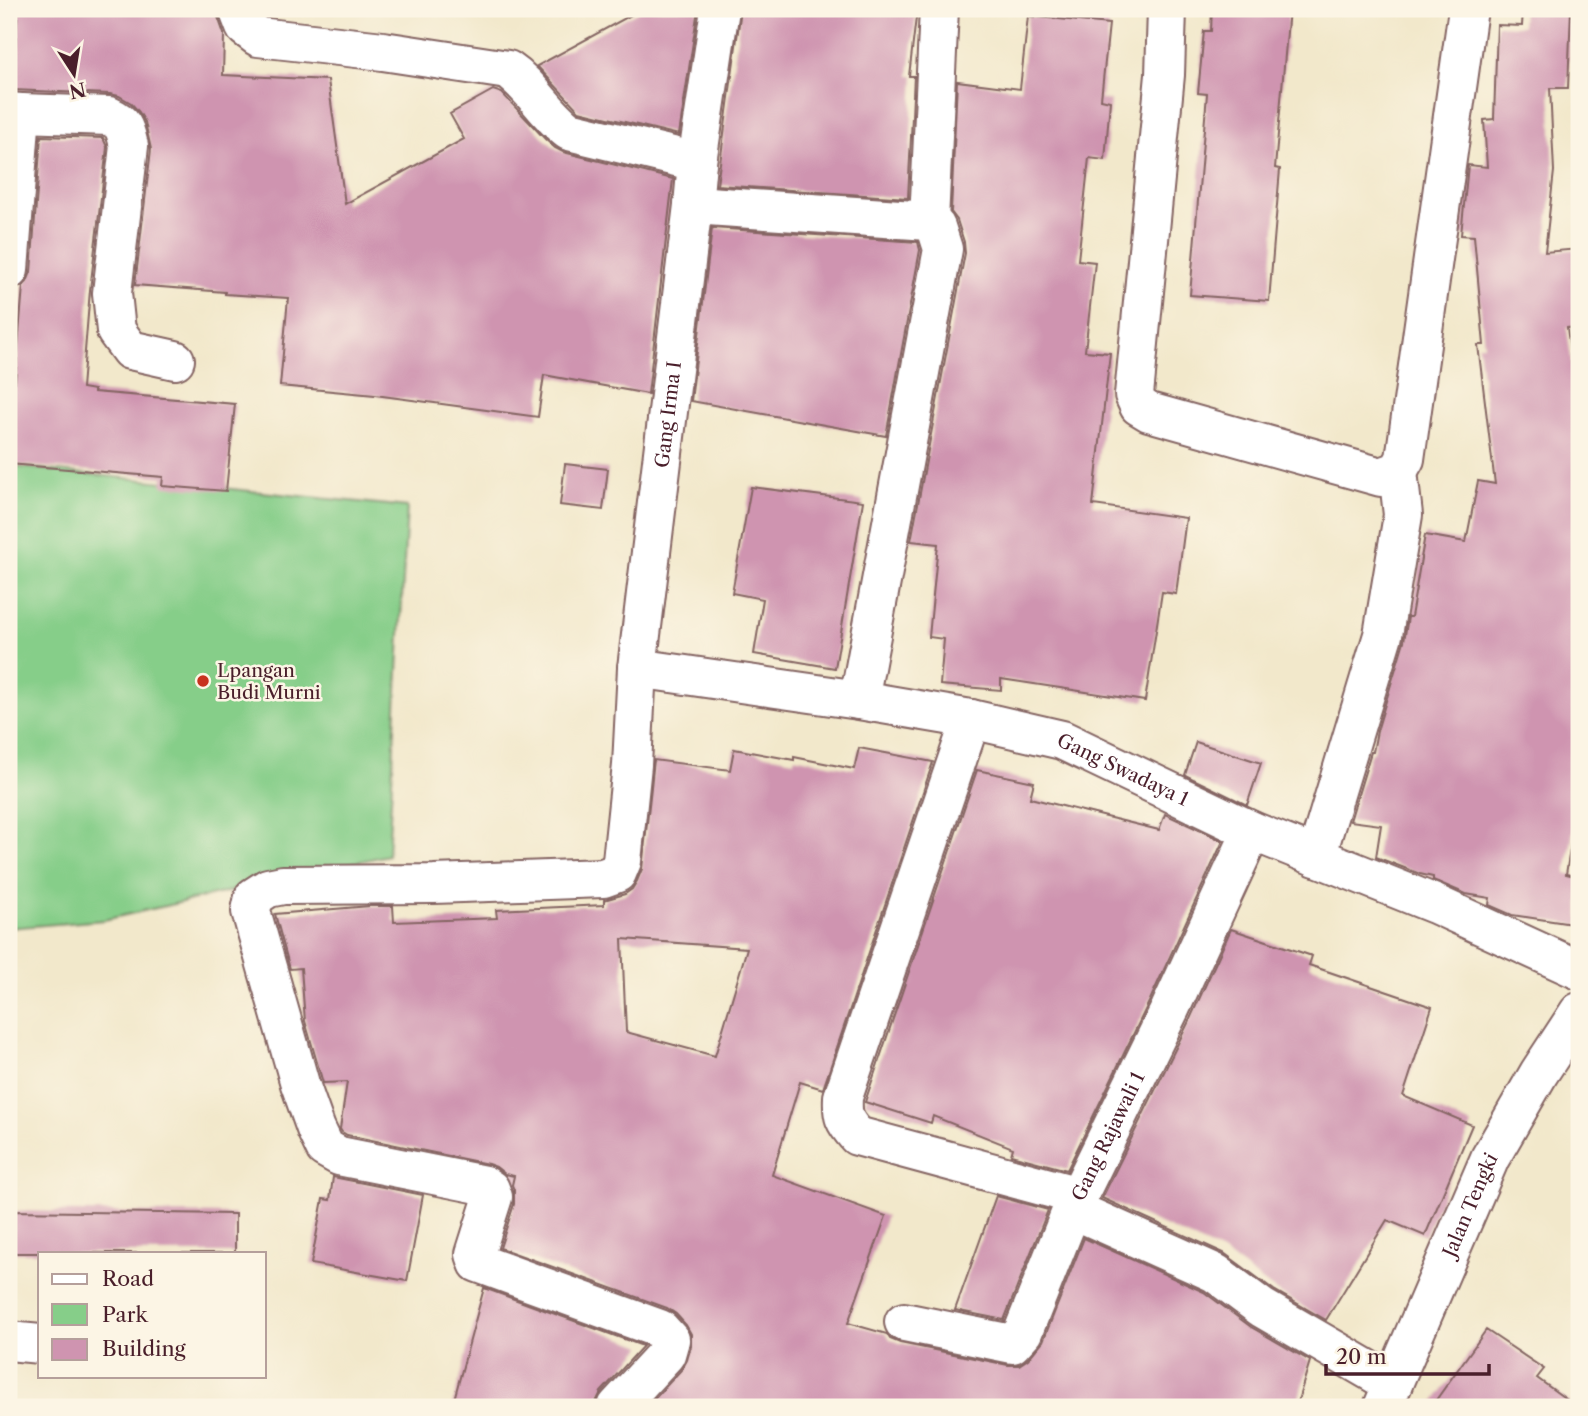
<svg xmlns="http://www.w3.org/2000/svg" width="1588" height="1416" viewBox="0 0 1588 1416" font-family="'Libre Caslon Text',serif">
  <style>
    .green { fill: #86ce89; stroke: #68765a; stroke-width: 2 }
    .building { fill: #cf94b0; fill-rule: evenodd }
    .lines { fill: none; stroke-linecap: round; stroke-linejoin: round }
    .minor-casing { stroke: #856563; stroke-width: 42 }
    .minor { stroke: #fff; stroke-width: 38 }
    .poi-dot { fill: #c8321e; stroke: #fcf5e5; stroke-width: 2.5 }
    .labels { text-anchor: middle; stroke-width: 5; stroke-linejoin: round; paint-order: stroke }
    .street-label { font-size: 19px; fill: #4a1f2b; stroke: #fcf5e5 }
    .poi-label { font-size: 19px; fill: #4a1f2b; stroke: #fcf5e5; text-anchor: start }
  </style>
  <rect width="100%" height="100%" fill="#fcf5e5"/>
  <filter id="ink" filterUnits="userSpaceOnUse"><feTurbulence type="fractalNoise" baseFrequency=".0143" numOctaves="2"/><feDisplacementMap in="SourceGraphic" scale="14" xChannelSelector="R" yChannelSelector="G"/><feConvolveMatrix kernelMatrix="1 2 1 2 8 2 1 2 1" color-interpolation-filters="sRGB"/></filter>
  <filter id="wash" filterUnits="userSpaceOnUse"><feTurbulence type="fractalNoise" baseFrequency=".00686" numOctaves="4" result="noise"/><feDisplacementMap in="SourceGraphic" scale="28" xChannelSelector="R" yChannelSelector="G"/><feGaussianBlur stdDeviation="1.57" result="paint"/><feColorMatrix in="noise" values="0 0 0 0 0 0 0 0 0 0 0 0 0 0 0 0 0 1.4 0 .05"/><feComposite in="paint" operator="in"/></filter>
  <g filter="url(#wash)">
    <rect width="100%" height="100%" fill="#f2e8cb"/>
    <path class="green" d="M9,466L407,507L388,855L104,920L9,928Z"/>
    <g id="blocks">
      <path class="building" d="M18,9H217L218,17L224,34L223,75L328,80L345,204L464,139L450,114L493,90L502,93L545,139L555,148L563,152L673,179L648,394L544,375L538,417L375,395L280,386L288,298L225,294V292L135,285L151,149L145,122L139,112L131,103L119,96L110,94L12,90Z
        M642,9H698L679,135L579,111L537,66Z
        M741,9H917L909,76H914L908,198L717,185Z
        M1212,9H1289L1275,168L1280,169L1269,301L1190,295L1207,94L1198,93L1204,31H1211Z
        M1523,9H1571L1568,88H1550L1554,171L1545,252L1579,249V327L1567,328L1579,419V795L1566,874L1579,877V925L1512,915L1489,905L1490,898L1466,894L1433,880V877L1420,874L1376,857L1381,825L1350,821L1371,752H1373L1377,731L1404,641L1408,617H1411L1425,535L1466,542L1478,481L1495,484L1478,345H1484L1474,236L1461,235L1468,165L1487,167L1484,120L1494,119L1497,25L1522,26Z
        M1028,16L1109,24L1101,99L1110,101L1105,160L1089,158L1078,260L1095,262L1085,351L1110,353L1093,505L1186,518L1176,594L1162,592L1145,701L1001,679V690L940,685L944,639L929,637L938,544L911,541L965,253L964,242L957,220L951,212L957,81L1020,89Z
        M41,136L103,138L107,147L90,290L82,388L94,390V392L235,404L226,491L162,486L163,477L9,464V382H15L23,286L27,282L31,272Z
        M712,228L918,242L920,250L886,436L691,401Z
        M565,464L608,469L603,510L560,505Z
        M751,487L863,501L835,668L754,654L763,599L732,593Z
        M1196,742L1261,763L1247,805L1185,775Z
        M859,748L933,762L823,1089L800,1082L772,1175L886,1216L848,1323L887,1334L890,1339L900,1343L1008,1365H1019L1028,1359L1043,1341L1084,1238L1204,1292L1251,1327L1310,1361L1296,1407H647L682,1369L687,1360L691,1346V1334L686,1325L676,1314L667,1308L500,1248L514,1204V1190L512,1185L514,1176L505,1174L496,1167L488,1164L347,1135L342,1132L340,1129L347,1082L323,1083L305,1021L301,968L290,969L275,914L370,906H393L394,922L497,918L496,910L604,905V900L625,894L632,889L637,881L642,869L654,760L730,770L734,749L794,760V757L854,769ZM622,939L747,948L715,1056L626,1032Z
        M977,770L1034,782L1030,798L1159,830L1165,814L1223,841L1150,1000L1067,1170L1011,1155L1013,1148L933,1116L931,1123L865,1102Z
        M1231,929L1312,956L1309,965L1432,1007L1403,1096L1472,1125L1425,1236L1387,1220L1326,1320L1274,1290L1224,1253L1102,1198L1190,1019Z
        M333,1177L423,1195L407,1281L311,1264L323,1199L330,1200Z
        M996,1196L1048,1210L1004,1320L955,1310Z
        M9,1211L235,1214V1253H9Z
        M484,1288L643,1346L601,1392L596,1402V1407H452Z
        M1486,1330L1544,1369L1537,1378L1577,1407H1431Z"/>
    </g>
  </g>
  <g filter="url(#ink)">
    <use href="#blocks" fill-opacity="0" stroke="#856563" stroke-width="2"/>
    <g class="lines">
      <g class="minor-casing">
        <g id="minor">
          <path d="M238,9L245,27L258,37L383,51L508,70C532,86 545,113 569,131L697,162"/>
          <path d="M1167,9L1165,75L1134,395L1139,406L1149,412L1381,477L1398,471L1405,459L1468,9"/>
          <path d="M9,112L21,113L9,270"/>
          <path d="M21,113L109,116C125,123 125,130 129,146L112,293L116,331L130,350L175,360"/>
          <path d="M693,205L929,221L936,227L943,249L859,700"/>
          <path d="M929,221L939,9"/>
          <path id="s1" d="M637,668L859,700L971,719L1062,740L1252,831L1435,904L1579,970"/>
          <path d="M971,719L843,1097C842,1117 844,1121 857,1136L1079,1196"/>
          <path d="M1316,857L1383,635L1403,515L1398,471"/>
          <path d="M1072,1209L1215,1273L1262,1308L1393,1384"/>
          <path id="s2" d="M904,1322L1012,1344L1023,1332L1072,1209L1170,1009L1252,831"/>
          <path d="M9,1341L40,1344"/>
          <path id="s3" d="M617,1407L666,1354L670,1340L660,1329L478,1263L475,1254L493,1197L490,1189L484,1185L339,1156L325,1148L316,1129L300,1084L251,911L254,897L268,888L283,885L434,884L603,878L617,873L622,861L632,765L637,668L693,205L697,162L720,9"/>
          <path id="s4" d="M1383,1407L1490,1158L1539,1073L1579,1012"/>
        </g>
      </g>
      <use href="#minor" class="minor"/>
    </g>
  </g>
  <circle class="poi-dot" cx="203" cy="681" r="7"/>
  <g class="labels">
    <g class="street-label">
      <text dy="7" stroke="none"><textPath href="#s3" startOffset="1636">Gang Irma I</textPath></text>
      <text dy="7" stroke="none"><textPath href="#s1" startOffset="499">Gang Swadaya 1</textPath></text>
      <text dy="7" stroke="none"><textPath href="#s2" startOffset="340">Gang Rajawali 1</textPath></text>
      <text dy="7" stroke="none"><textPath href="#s4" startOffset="220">Jalan Tengki</textPath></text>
    </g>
    <g class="poi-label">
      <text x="217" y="677">Lpangan<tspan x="217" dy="22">Budi Murni</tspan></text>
    </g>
  </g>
  <rect width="1588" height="1416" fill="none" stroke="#fcf5e5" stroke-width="35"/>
  <rect x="38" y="1252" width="228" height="126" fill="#fcf5e5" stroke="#b59f9b" stroke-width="2"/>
  <rect x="52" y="1274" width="35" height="10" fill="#ffffff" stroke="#b59f9b" stroke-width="2"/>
  <text x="102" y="1286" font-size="21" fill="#4a1f2b">Road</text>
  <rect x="52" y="1304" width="35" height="21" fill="#86ce89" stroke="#b59f9b" stroke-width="2"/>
  <text x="102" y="1322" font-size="21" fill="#4a1f2b">Park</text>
  <rect x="52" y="1339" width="35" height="21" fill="#cf94b0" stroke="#b59f9b" stroke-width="2"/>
  <text x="102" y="1356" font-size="21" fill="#4a1f2b">Building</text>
  <g transform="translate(74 74) rotate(168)" stroke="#fcf5e5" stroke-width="5" paint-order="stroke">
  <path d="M0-5L12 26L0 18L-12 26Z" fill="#4a1f2b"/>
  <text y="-10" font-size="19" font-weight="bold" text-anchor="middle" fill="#4a1f2b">N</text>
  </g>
  <path d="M1326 1364v10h163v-10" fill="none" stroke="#4a1f2b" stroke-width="3.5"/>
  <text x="1336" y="1364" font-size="21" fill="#4a1f2b" stroke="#fcf5e5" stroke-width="5" paint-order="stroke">20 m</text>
</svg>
